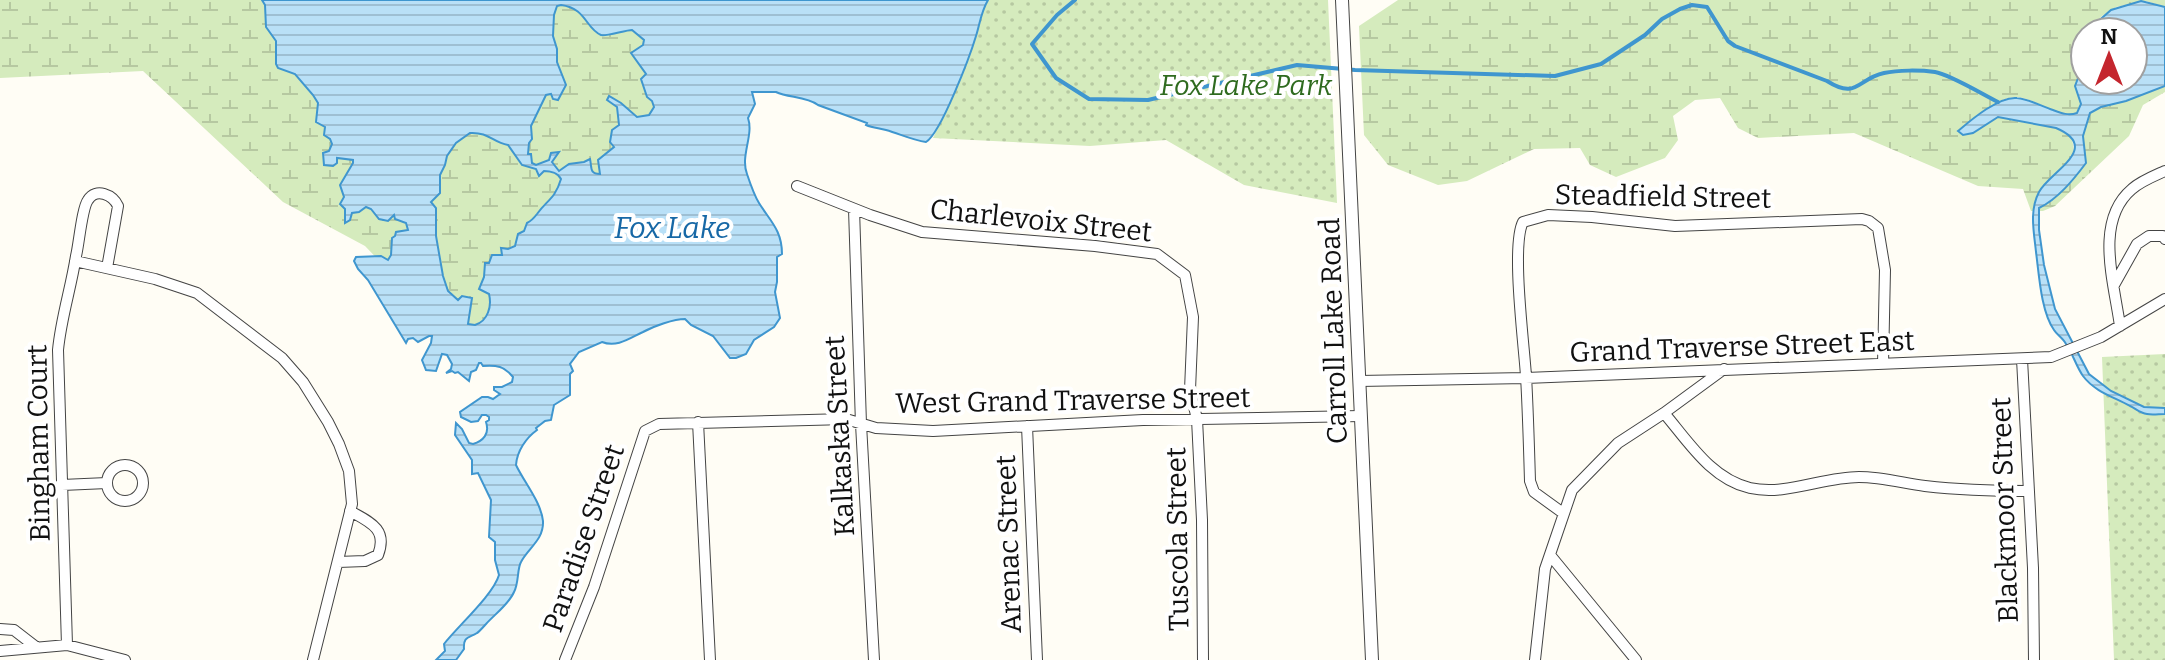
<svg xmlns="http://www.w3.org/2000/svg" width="2165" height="660" viewBox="0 0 2165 660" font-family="Bitter,serif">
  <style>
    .wetland { fill: url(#wetland-marsh) }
    .park { fill: url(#park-dots) }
    .water { fill: url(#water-rules); stroke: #3f96cf; stroke-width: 2; fill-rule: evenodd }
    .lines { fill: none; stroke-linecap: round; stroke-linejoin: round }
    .stream { stroke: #3f96cf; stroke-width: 4 }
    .minor-casing { stroke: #444; stroke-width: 12 }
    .tertiary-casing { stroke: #444; stroke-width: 14 }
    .minor { stroke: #fff; stroke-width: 10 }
    .tertiary { stroke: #fff; stroke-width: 12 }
    .labels { text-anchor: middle; stroke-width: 8; stroke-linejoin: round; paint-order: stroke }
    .park-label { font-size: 28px; font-style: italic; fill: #2f6b1f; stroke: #fff }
    .street-label { font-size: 28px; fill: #111; stroke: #fff }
    .water-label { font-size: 30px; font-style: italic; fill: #1768a6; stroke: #fff }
  </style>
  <defs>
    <pattern id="wetland-marsh" width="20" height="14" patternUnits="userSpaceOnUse" patternTransform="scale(2)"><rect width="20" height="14" fill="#d5ebbd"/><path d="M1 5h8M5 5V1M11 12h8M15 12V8" fill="none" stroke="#b6c8a1"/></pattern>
    <pattern id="park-dots" width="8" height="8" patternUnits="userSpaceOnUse" patternTransform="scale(2)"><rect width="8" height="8" fill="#d5ebbd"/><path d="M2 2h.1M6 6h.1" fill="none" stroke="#b6c8a1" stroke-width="1.8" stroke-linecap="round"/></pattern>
    <pattern id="water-rules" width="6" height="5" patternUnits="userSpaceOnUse" patternTransform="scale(2)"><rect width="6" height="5" fill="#b9e0f7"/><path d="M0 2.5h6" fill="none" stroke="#9ebfd3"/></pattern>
  </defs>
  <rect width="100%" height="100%" fill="#fffdf5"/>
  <path class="wetland" d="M0,0H641L690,103L480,342L442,326L365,246L283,202L143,71L0,78Z
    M1398,0H2165V7L2146,1L2116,7L2102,16L2085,32L2077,54L2080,73L2075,86L2081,104L2077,113C2055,120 2037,97 2015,97C1994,98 1978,119 1960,129L1977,130L1998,117L2056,128L2072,138L2074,151L2070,160L2042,187L2034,206L2039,208C2058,199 2074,179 2086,163L2083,136L2090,113L2101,107L2126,101L2165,86V92L2143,105L2129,136L2055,206L2043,211H2031L2023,189L1978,186L1854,133L1758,138L1738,128L1720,98L1695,100L1673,116L1678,140L1665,158L1616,177L1590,165L1580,148L1534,149L1467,181L1438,185L1388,165L1364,135L1359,26Z"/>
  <path class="park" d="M988,0H1328L1337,203L1244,185L1166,140L1090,146L933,138C953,98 970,55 982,10Z
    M2165,354V660H2114L2102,357Z"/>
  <path class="water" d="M262,0H988C981,12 980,23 976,36C970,56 941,133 926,142C912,140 900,134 886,130C879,128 873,128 866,125L867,123L818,105C806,96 788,98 776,92H752L755,104L748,118C754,135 740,156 747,174C750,183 754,195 759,203C770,221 782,230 782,254L777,257V282L775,292L780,318L774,327L754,340L746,354L736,358H730L713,336L691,325L685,319C674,319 654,326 643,332C630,338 617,348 602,342L579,352L570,364L573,371L570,374V395L554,405L551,420L545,421L536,428L537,430C526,438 517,451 516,465C524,482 541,502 543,521C544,540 528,548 521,562C517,569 519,583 514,592C509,604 495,614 486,624C485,625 479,632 477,633C469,638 463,636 464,649L456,660H436L445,651L444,644C459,625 493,595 499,575L495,560V542L489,537L491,500L478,473L472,474V460L455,435L456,423L462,429L469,443L473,444C483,441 490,434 486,422L489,420V417L486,415H482L478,421L471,422L461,417L460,412L482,397H488L493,399L500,394L494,390V387H502L512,382L513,377C504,366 497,365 483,366L481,363H479L476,370L471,372L469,381L458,372L455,373L452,371L446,373L451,369L452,364L447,355L442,354L436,371L426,370L422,360L431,343L432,336H429L418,342L413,338L408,339L406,343L368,280L358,269L354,261L356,257L381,256L388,260L391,255L392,238L395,236L396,232L408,230L406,223L395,219L394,215L388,221L379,219L371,209L366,207L359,212L352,213L350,220L345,223V209L340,204L344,197L340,185L353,163V160L337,158V163L333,166L324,165L323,153L329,151L332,144L330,139L324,135L325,127L316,122L318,103L313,95L295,74L278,68L276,64V41L266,27L265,5ZM561,5C586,8 586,29 601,35C604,37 626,30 632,30L644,40L643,45L631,53L646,74L641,79L647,97L652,101L654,107L649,115L637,117L621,103L609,96L607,100L617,107L619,125L612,130L610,142L614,147L598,160L600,174C589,174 592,167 590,159L584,162L569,164L559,171L552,162L559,152L551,153L549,160L536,165L532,163L531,154H528L529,143L532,139L531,126L546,95L551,94L553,99L558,100L566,85L557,62V49L553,36L554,15L557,6ZM470,133C489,132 492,142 508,145L522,165L536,169L539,176L544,171C550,171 558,173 561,179C555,199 547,200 537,214C534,218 531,221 527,223L524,231L518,234L515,246L508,249L501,248L502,255H492L489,263H485L484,277L479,289L489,294C492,306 488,321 475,325L468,324L472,298L462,296L458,300L448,291L443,276L436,236V208L431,202L440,193V175L445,165L447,156L456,143Z
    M2141,1L2165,7V86L2126,101L2101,107L2090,113L2083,136L2086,163C2074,179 2058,199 2039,208V230L2044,265L2055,309L2089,374L2111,391L2144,407L2165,408V414C2159,414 2152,415 2147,414C2140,413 2135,408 2130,406C2114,397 2095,392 2083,376C2076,366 2073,354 2066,344C2063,338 2057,335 2054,330C2041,312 2039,274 2036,252C2034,232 2029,211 2039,192C2049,172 2103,148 2056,128L1998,117L1973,133L1963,135L1958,131C1971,120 1999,96 2017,98C2029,99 2041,106 2053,110C2061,113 2068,116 2077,113L2081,104L2075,86L2080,73L2077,54L2079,45L2085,34V80H2133V32H2086L2111,10Z"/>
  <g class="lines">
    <path class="stream" d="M1075,0L1057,15L1032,44L1056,78L1089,99L1148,100L1297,65L1355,70L1555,76L1601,64L1645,35L1662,19L1680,9L1692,5L1707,7L1728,41L1735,46L1827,81C1857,100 1857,79 1884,73C1898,70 1920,70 1935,72C1949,74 1982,94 1998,102"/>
    <g class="minor-casing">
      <path id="minor" d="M797,186L870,215L922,232L1095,246L1157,254L1185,275L1193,317L1190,390L1197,419L1202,520L1203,660
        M854,209L861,424L874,660
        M75,261L155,279L197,293L282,358L303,382L328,422L339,444L349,471L352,504L313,660
        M2114,285L2137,244L2149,236H2163L2165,239
        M2120,326C2114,282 2094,221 2132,189C2141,181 2154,176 2165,171
        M2022,359L2033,568L2034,660
        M1359,381L1526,378L2051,357L2101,337L2165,299
        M1664,413C1688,441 1711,479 1750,488C1786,496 1823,477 1859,477C1881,477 1903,483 1925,486C1960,490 1994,491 2029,491
        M698,422L710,660
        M1027,426L1037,660
        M107 483a18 18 0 1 1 36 0a18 18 0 1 1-36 0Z
        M62,485L107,483
        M1563,513L1534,492L1530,481C1529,446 1528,411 1526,376C1524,344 1511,245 1523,222L1548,215L1592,217L1675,226L1862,219L1869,221L1878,228L1885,270L1883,364
        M1550,555L1636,660
        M338,562L365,561L378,555C388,529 370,522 350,511
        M0,629L14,630L36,647
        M67,645L58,350C61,318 71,288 76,256C79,244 82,208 88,200C96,187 113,195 118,206L107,268
        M0,651L67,645L125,660
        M565,660L594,587L645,431L659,424L846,419L876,428L933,431L1143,420L1361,416
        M1535,660L1545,569L1572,490L1618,443L1664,413L1724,369"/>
    </g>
    <g class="tertiary-casing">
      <path id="tertiary" d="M1342,0L1372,660"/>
    </g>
    <use href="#minor" class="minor"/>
    <use href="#tertiary" class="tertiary"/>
  </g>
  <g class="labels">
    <g class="park-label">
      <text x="1246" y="95">Fox Lake Park</text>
    </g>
    <g class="street-label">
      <text transform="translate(1663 196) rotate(1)" y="10">Steadfield Street</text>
      <text transform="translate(1041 220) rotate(6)" y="10">Charlevoix Street</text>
      <text transform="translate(1333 331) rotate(-92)" y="10">Carroll Lake Road</text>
      <text transform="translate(1742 346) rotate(-2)" y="10">Grand Traverse Street East</text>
      <text transform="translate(1073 400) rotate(-1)" y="10">West Grand Traverse Street</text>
      <text transform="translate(839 436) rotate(-93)" y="10">Kalkaska Street</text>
      <text transform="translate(38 443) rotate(-91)" y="10">Bingham Court</text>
      <text transform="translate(2004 510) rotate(-92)" y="10">Blackmoor Street</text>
      <text transform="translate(583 538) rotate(-71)" y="10">Paradise Street</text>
      <text transform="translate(1177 539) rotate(-91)" y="10">Tuscola Street</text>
      <text transform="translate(1008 544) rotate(-92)" y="10">Arenac Street</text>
    </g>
    <g class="water-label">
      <text x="672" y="238">Fox Lake</text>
    </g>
  </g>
  <g transform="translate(2109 56)"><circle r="38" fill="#ffffff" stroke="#a0a0a0" stroke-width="2"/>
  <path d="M0-6L14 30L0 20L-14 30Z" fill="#c4262e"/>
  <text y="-12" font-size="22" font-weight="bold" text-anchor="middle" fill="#111111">N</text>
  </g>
</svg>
